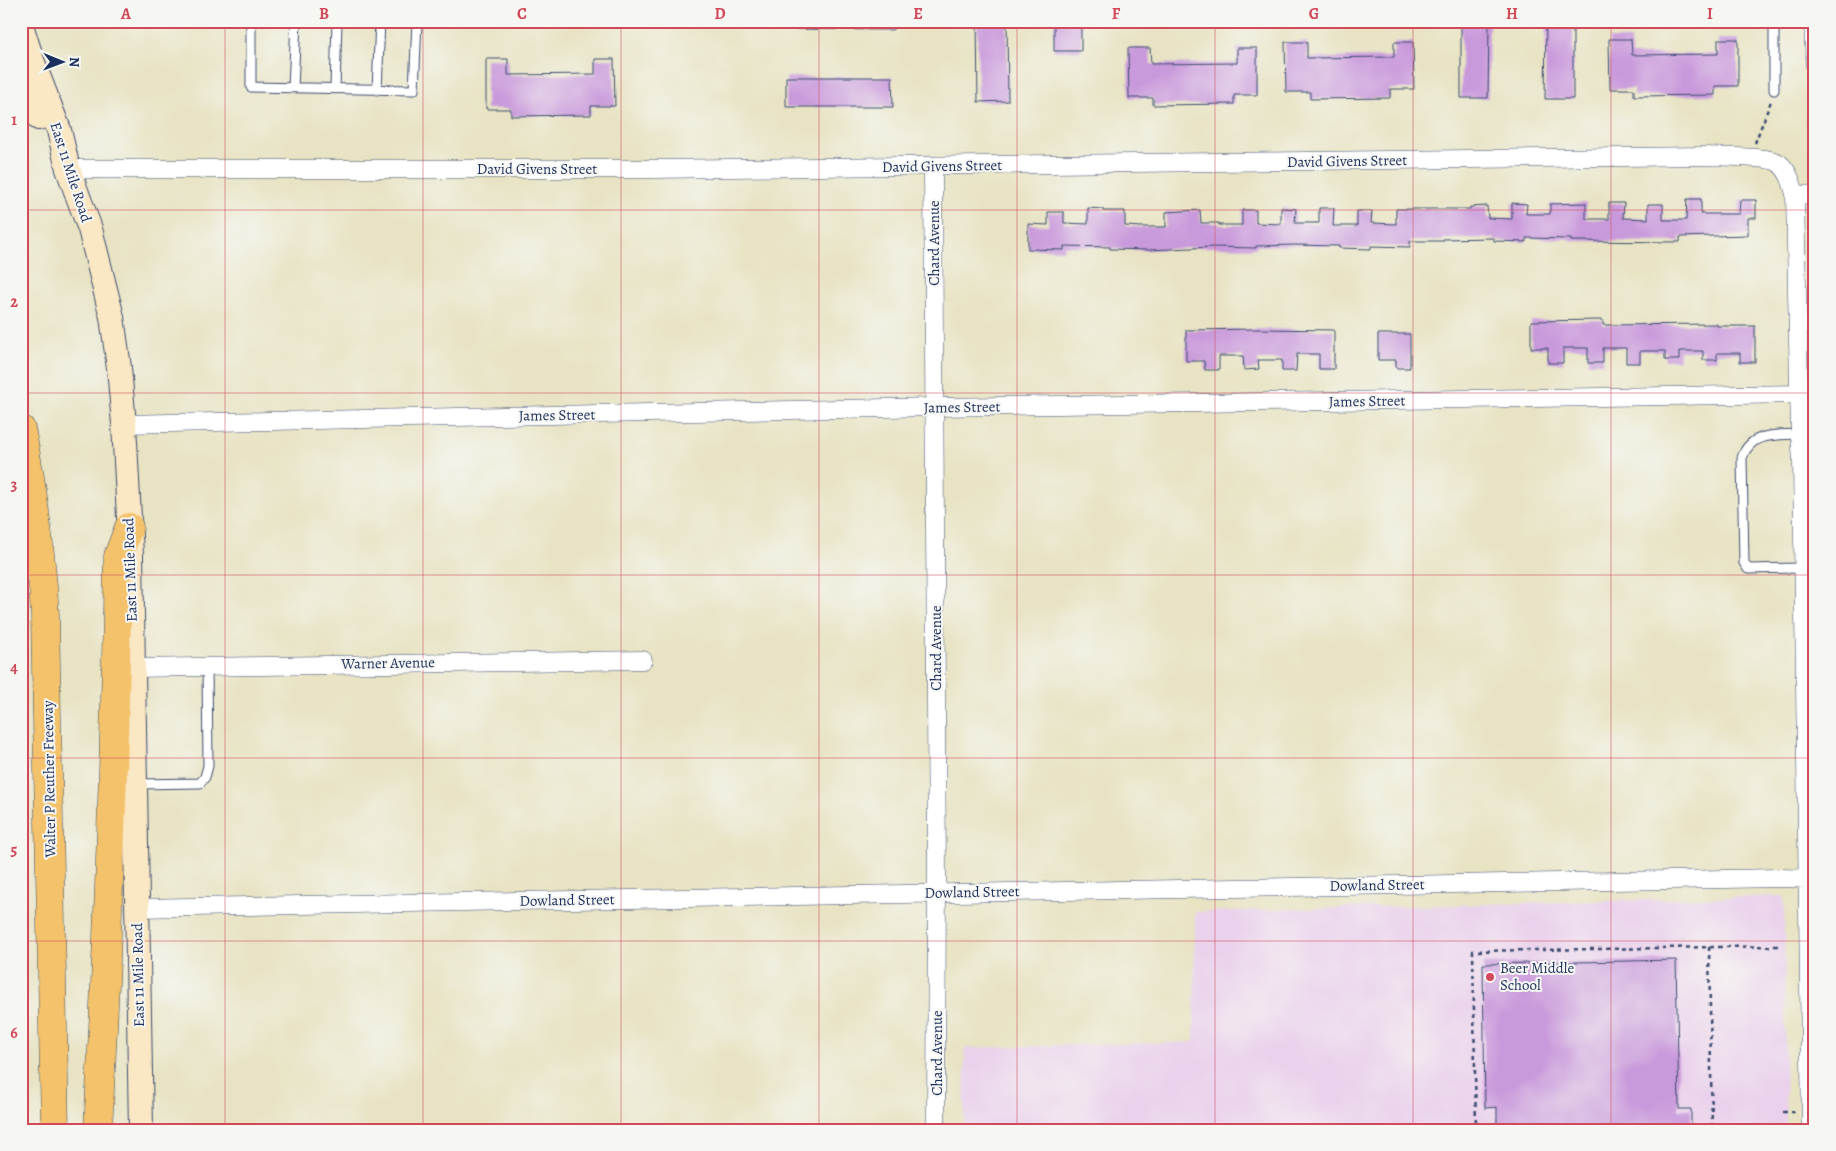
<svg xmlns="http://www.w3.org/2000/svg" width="1836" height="1151" viewBox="0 0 1836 1151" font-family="Alegreya,serif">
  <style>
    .built { fill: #ead1ec }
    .building { fill: #c99adb }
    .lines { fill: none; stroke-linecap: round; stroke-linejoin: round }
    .service-casing { stroke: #3a4a6d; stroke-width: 11 }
    .minor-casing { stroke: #3a4a6d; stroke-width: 19 }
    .secondary-casing { stroke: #3a4a6d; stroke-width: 26 }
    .motorway-casing { stroke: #3a4a6d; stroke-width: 29 }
    .path { stroke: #3a4a6d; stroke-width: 2.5; stroke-dasharray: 4 4; stroke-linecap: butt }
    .service { stroke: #fff; stroke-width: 9 }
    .minor { stroke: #fff; stroke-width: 18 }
    .secondary { stroke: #fae7c3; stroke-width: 24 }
    .motorway { stroke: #f3c26a; stroke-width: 28 }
    .grid { fill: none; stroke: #d1495b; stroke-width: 1; stroke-opacity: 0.55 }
    .poi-dot { fill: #d1495b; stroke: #f6f6f2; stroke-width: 2 }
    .labels { text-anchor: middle; stroke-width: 4; stroke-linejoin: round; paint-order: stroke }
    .street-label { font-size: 15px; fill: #1b2f5e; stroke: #f6f6f2 }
    .poi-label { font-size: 15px; fill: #1b2f5e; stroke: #f6f6f2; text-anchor: start }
    .neatline { fill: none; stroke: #d1495b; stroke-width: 2 }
    .grid-label { font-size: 16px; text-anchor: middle; font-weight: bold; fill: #d1495b }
  </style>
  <rect width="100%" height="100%" fill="#f6f6f2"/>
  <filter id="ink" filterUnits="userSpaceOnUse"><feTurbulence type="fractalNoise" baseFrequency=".02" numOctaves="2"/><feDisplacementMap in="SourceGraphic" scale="10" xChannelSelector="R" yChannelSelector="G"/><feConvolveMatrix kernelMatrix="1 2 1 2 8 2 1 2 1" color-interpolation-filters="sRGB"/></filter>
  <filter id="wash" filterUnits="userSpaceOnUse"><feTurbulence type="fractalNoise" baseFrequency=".0096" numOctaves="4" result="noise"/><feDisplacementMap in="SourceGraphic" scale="20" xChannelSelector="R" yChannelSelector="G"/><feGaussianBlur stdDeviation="1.12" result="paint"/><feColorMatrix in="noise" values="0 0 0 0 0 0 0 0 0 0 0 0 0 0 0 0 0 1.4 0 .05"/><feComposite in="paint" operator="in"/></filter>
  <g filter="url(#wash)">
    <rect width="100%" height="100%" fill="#e8e3c3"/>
    <path class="built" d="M1784,896L1786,1130H964L965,1048L1194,1042L1195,912Z"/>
    <g id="blocks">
      <path class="building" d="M977,21H1007L1008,101L978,102Z
        M1054,21H1081V51H1054Z
        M1461,21H1489L1488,98H1461Z
        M1546,21H1573V99H1545Z
        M1609,39H1631L1632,55L1718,54V39H1738V86H1715V95L1634,96V89H1610Z
        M1285,42H1307V58L1394,57V42H1413L1414,89H1390V98L1310,99V92H1286Z
        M1128,48H1150L1151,64L1237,63V48H1257V95H1234V104L1153,105V98H1129Z
        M486,59H508V75L595,74V59H614L615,106H591V115L511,116V109H486Z
        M786,77H892L893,107H786Z
        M1687,199H1701V214H1739L1740,200H1756V218H1748V235L1680,237V242L1571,241V239L1526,238V242L1494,241V238L1443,239V241H1410V247L1371,246V249L1339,248V246L1295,245L1256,246V248L1213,247L1149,250L1110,249V247L1064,246V250L1028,249V224L1048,225V212H1064V223L1088,224V208L1103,209V211H1125V226L1142,227H1166V212L1200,210L1201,223H1219V225H1242V210H1256V223L1281,224V208L1296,209L1295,223H1319V208H1334L1333,226H1357V211H1372L1371,223L1396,224V209H1470V207L1487,206L1488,218L1512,219V203L1527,204L1526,214H1550V204L1586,203V219H1609V203H1624L1623,218L1648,219V204H1663V220H1686Z
        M1603,320V325L1717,324V326H1755V362H1740V353H1717V360H1703V351H1679V360H1665V351H1640V363H1626V348H1603V363H1588V348H1563V363H1548V348H1531V321Z
        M1258,329L1334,330V369H1319V354H1297L1296,371H1282V360H1258L1259,369L1244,370L1243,356H1219V370H1205L1204,361H1186V330Z
        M1378,334H1410V368H1396V360H1378Z
        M1676,960L1679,1109H1691V1128L1656,1130H1502V1127H1497V1107L1485,1108L1483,964Z"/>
    </g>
  </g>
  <g filter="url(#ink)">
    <use href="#blocks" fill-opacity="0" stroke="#3a4a6d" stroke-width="1"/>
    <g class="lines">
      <g class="service-casing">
        <path id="service" d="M251,21V87L414,90L417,21
          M776,21L787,24L890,25
          M1774,21V90
          M293,88L296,21
          M335,89L337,21
          M377,90L380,21
          M1800,434C1776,435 1750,432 1742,458L1744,563L1748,569L1803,568
          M137,784L200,783L205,777L208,766L207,666"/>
      </g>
      <g class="minor-casing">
        <path id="minor" d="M1813,21L1815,66
          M933,166L937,878L936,1130
          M68,169H653L1706,156C1721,157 1769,156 1779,163C1789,171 1792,183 1795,194L1800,434L1802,461L1811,1130
          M1795,194L1815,195
          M124,424L934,407L1799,394
          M132,668L643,660
          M136,908L1780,878L1815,879"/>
      </g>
      <g class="secondary-casing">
        <path id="secondary" d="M21,25L32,60L59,130L68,169L90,229L112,317L119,368L124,424L131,555L141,1130
          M21,83L39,118"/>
      </g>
      <g class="motorway-casing">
        <path id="motorway" d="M21,429C34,491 41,552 45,615L55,1130
          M98,1130C108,938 115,748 118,556L129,527"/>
      </g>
      <path class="path" d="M1755,143L1771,101
        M1709,947L1712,1130
        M1783,1112H1794
        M1712,1126H1784
        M1476,1130L1473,951L1781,946"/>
      <use href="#service" class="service"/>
      <use href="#minor" class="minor"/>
      <use href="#secondary" class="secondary"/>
      <use href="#motorway" class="motorway"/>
    </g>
  </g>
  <path class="grid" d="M225,21V1130M423,21V1130M621,21V1130M819,21V1130M1017,21V1130M1215,21V1130M1413,21V1130M1611,21V1130M21,210H1815M21,393H1815M21,575H1815M21,758H1815M21,941H1815"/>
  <circle class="poi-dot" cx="1490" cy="977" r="5"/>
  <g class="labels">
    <g class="street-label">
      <text transform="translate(1347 161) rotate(-1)" y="5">David Givens Street</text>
      <text transform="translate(942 166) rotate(-1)" y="5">David Givens Street</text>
      <text x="537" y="174">David Givens Street</text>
      <text transform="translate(71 172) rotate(72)" y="5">East 11 Mile Road</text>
      <text transform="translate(934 243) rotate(-90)" y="5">Chard Avenue</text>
      <text transform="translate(1367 401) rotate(-1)" y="5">James Street</text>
      <text transform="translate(962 407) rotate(-1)" y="5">James Street</text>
      <text transform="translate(557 415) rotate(-1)" y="5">James Street</text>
      <text transform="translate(130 570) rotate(-92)" y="5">East 11 Mile Road</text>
      <text transform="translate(936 648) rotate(-90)" y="5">Chard Avenue</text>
      <text transform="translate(388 663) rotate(-1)" y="5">Warner Avenue</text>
      <text transform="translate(49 779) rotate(-91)" y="5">Walter P Reuther Freeway</text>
      <text transform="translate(1377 885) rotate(-1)" y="5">Dowland Street</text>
      <text transform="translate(972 892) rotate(-1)" y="5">Dowland Street</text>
      <text transform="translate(567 900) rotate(-1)" y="5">Dowland Street</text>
      <text transform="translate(138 975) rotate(-91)" y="5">East 11 Mile Road</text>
      <text transform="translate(937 1053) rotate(-90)" y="5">Chard Avenue</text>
    </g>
    <g class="poi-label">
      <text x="1500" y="973">Beer Middle<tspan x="1500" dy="17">School</tspan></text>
    </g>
  </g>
  <rect width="1836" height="1151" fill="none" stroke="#f6f6f2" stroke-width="55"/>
  <g transform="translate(62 62) rotate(91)" stroke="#f6f6f2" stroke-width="4" paint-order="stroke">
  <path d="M0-4L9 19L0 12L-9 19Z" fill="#1b2f5e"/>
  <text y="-8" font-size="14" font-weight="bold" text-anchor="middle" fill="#1b2f5e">N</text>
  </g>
  <rect x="28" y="28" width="1780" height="1096" class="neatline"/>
  <g class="grid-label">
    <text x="126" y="19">A</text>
    <text x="324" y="19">B</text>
    <text x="522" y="19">C</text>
    <text x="720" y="19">D</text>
    <text x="918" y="19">E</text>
    <text x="1116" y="19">F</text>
    <text x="1314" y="19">G</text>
    <text x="1512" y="19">H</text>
    <text x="1710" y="19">I</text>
    <text x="14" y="125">1</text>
    <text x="14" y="307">2</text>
    <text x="14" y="490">3</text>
    <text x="14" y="673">4</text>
    <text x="14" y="855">5</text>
    <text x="14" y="1038">6</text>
  </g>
</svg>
